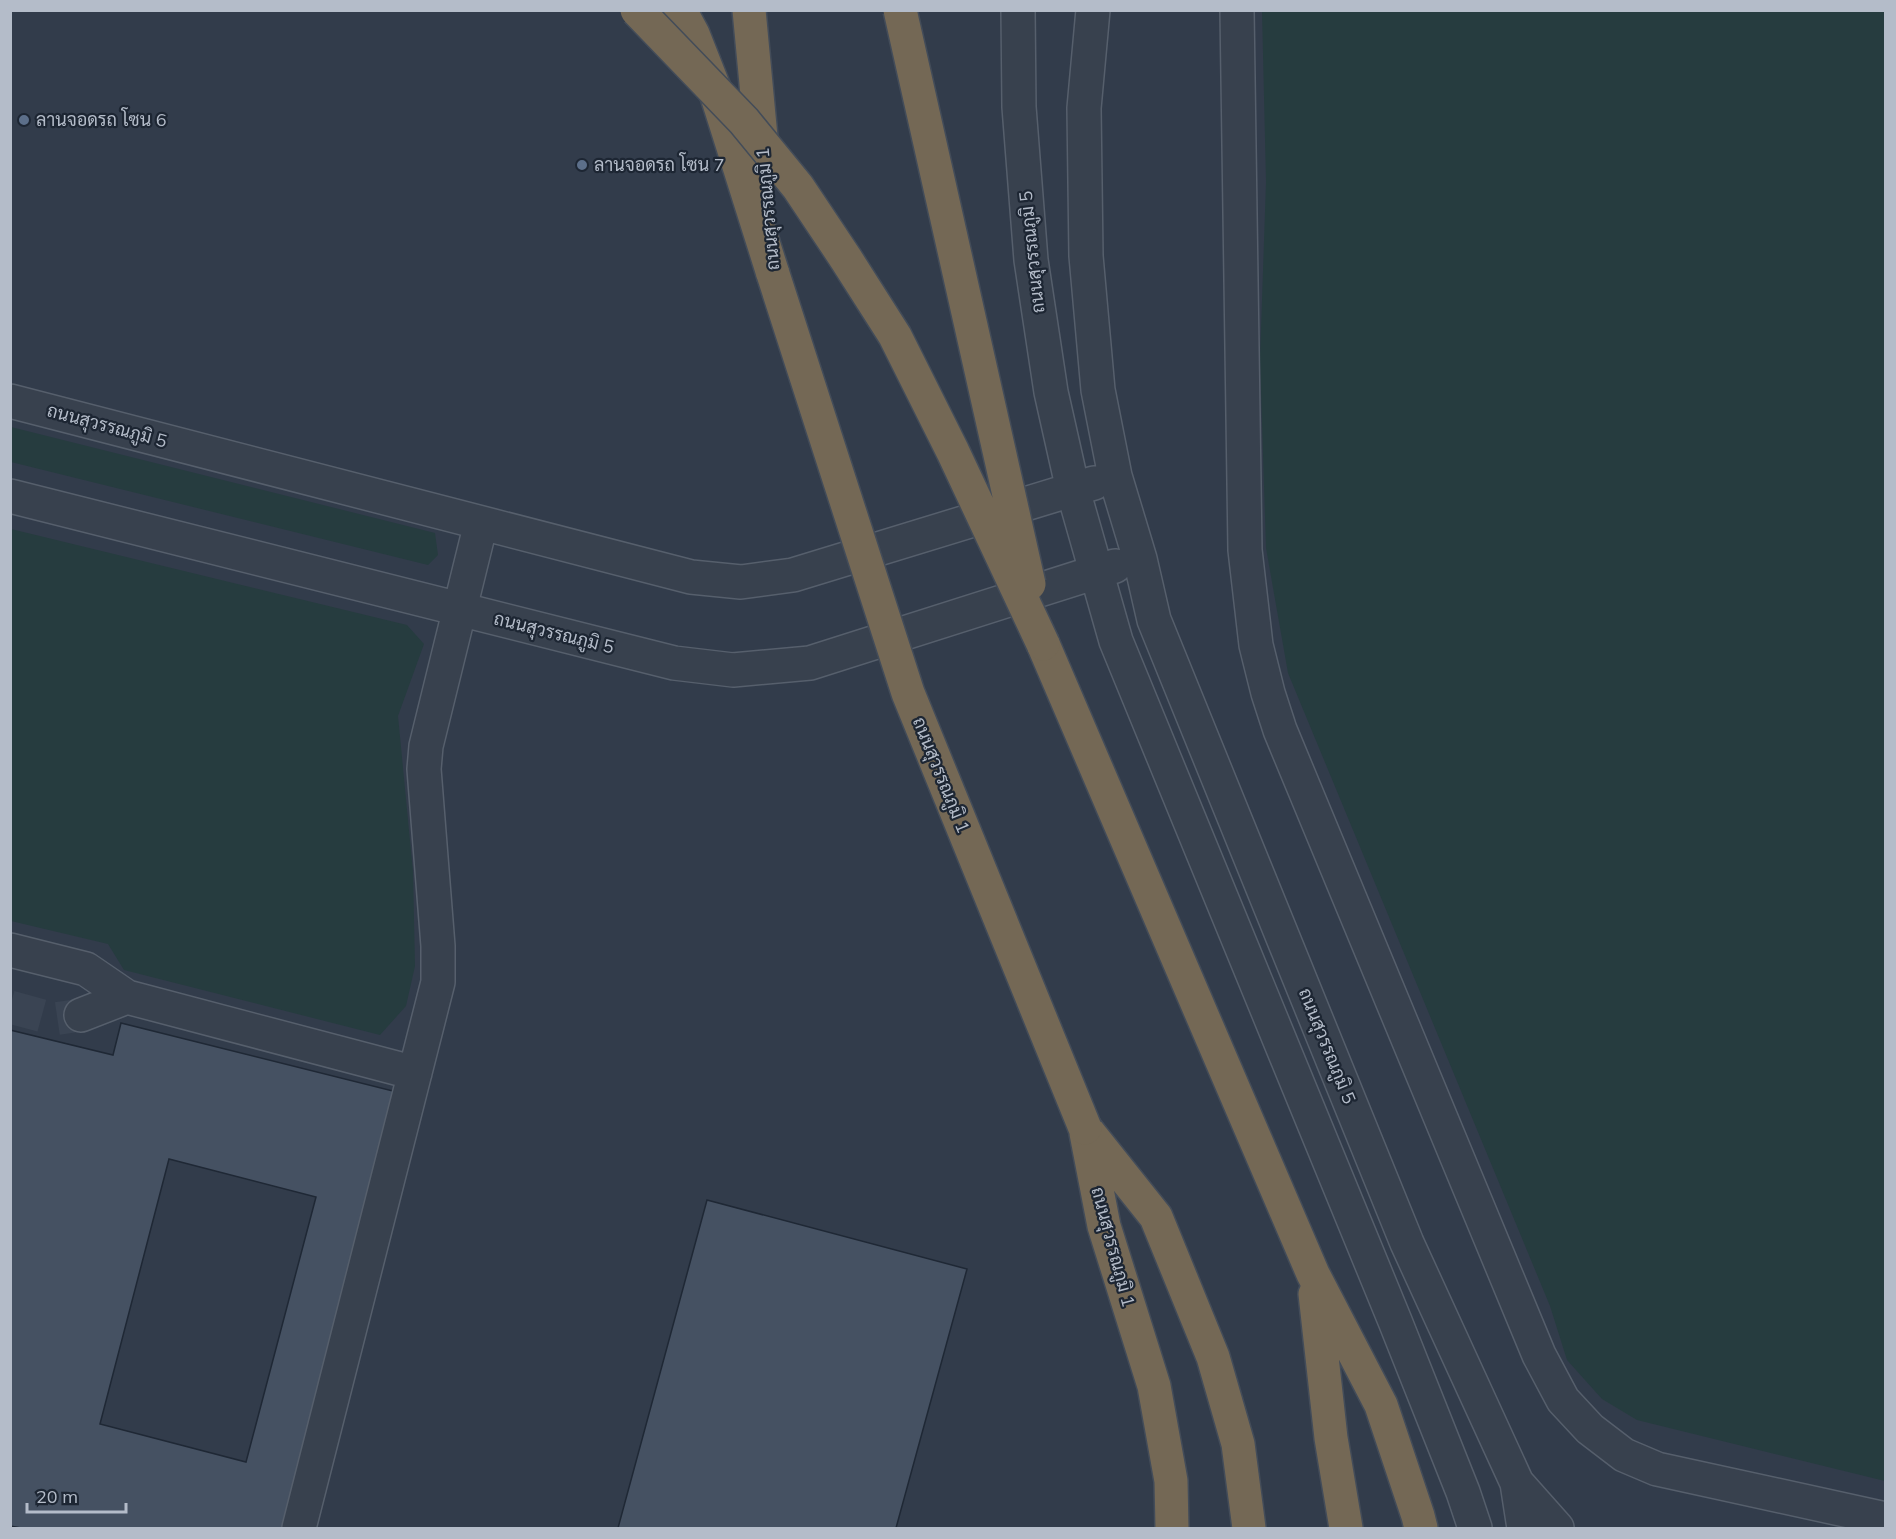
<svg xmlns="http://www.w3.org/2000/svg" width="1896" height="1539" viewBox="0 0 1896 1539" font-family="Mulish,Sarabun,sans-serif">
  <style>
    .airport { fill: #323c4b }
    .green { fill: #263c3f }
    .building { fill: #455162; stroke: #1f2835; stroke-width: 1.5; fill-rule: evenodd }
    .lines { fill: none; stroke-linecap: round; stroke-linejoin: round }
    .minor-tunnel { stroke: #3a4453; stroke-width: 33; stroke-dasharray: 33 16; stroke-linecap: butt }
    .minor-casing { stroke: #565f6c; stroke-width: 36 }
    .highway-casing { stroke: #434c59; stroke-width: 36 }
    .minor { stroke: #38414e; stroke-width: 33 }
    .highway { stroke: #746855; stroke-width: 33 }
    .highway-bridge-casing { stroke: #434c59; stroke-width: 36; stroke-linecap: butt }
    .highway-bridge { stroke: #746855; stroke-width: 33 }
    .service-dot { fill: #5c6f8a; stroke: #1d2633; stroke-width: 2 }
    .labels { text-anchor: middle; stroke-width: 4.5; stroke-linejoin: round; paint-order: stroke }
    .poi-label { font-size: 18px; fill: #b4bcc9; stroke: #1d2633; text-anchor: start }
    .street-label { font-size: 18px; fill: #b4bcc9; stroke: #1d2633 }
  </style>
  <rect width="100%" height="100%" fill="#242f3e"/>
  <path class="airport" d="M11,11H1885V1528H11Z"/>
  <path class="green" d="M1262,11H1885V1481L1637,1420L1602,1399L1567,1360L1550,1306L1288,673L1266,548L1260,359L1266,182Z
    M11,427L435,533L438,555L428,565L11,462Z
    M11,529L407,625L424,644L398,716L413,872L415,966L406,1006L380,1035L124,970L108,944L11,921Z"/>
  <path class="building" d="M121,1023L417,1097L308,1528H21L10,1526V1030L113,1055ZM169,1159L316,1197L246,1462L100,1424Z
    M707,1200L967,1269L896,1528H618Z"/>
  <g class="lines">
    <path class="minor-tunnel" d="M10,1007L54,1019L81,1015"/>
    <g class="minor-casing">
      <path id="minor" d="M1018,10L1019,107L1031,260L1051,392L1073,490L1116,641L1395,1321L1463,1492L1475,1528
        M1093,10L1084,108L1086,256L1098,390L1115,476L1140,559L1154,620L1407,1243L1517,1483L1524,1528
        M1237,10L1245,550L1256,645L1268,693L1280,730L1539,1355L1563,1400L1590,1429L1624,1455L1657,1469L1886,1519
        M10,401L691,577L741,582L793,575L1094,483
        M10,496L674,663L733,670L810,663L1115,566
        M10,950L86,969L127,997L415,1073
        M81,1015L127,997
        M1517,1483L1557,1528
        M299,1528L438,982V946L424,769L426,746L481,523"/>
    </g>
    <g class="highway-casing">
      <path id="highway" d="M680,10L693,34L715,90L773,274
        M749,10L763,158
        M1043,644L1313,1274L1381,1405L1418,1516L1421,1528
        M1085,1128L1156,1217L1213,1357L1238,1444L1249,1528
        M1086,1133L1104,1226L1154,1386L1171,1481L1172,1528
        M1315,1294L1331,1438L1346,1528"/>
    </g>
    <use href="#minor" class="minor"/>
    <use href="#highway" class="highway"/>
    <g class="highway-bridge-casing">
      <path id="highway-bridge" d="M637,10L744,121L798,187L846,259L895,336L953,452L1043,644
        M900,10L1029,584
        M773,274L908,693L1085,1128"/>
    </g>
    <use href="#highway-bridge" class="highway-bridge"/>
  </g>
  <g class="service-dot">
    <circle cx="24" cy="120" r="6"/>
    <circle cx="582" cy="165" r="6"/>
  </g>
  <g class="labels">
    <g class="poi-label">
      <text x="36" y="126">ลานจอดรถ โซน 6</text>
      <text x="594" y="171">ลานจอดรถ โซน 7</text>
    </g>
    <g class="street-label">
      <text transform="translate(768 209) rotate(-95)" y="6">ถนนสุวรรณภูมิ 1</text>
      <text transform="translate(1032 252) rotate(-96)" y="6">ถนนสุวรรณภูมิ 5</text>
      <text transform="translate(107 426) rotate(15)" y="6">ถนนสุวรรณภูมิ 5</text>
      <text transform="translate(554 633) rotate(14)" y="6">ถนนสุวรรณภูมิ 5</text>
      <text transform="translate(941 775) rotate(68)" y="6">ถนนสุวรรณภูมิ 1</text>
      <text transform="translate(1327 1046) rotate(68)" y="6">ถนนสุวรรณภูมิ 5</text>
      <text transform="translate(1113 1247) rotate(75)" y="6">ถนนสุวรรณภูมิ 1</text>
    </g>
  </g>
  <rect width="1896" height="1539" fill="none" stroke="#b4bcc9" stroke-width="24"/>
  <path d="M27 1503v9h99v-9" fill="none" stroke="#b4bcc9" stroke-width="3"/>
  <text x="36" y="1503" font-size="18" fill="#b4bcc9" stroke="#1d2633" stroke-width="4.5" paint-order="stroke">20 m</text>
</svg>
